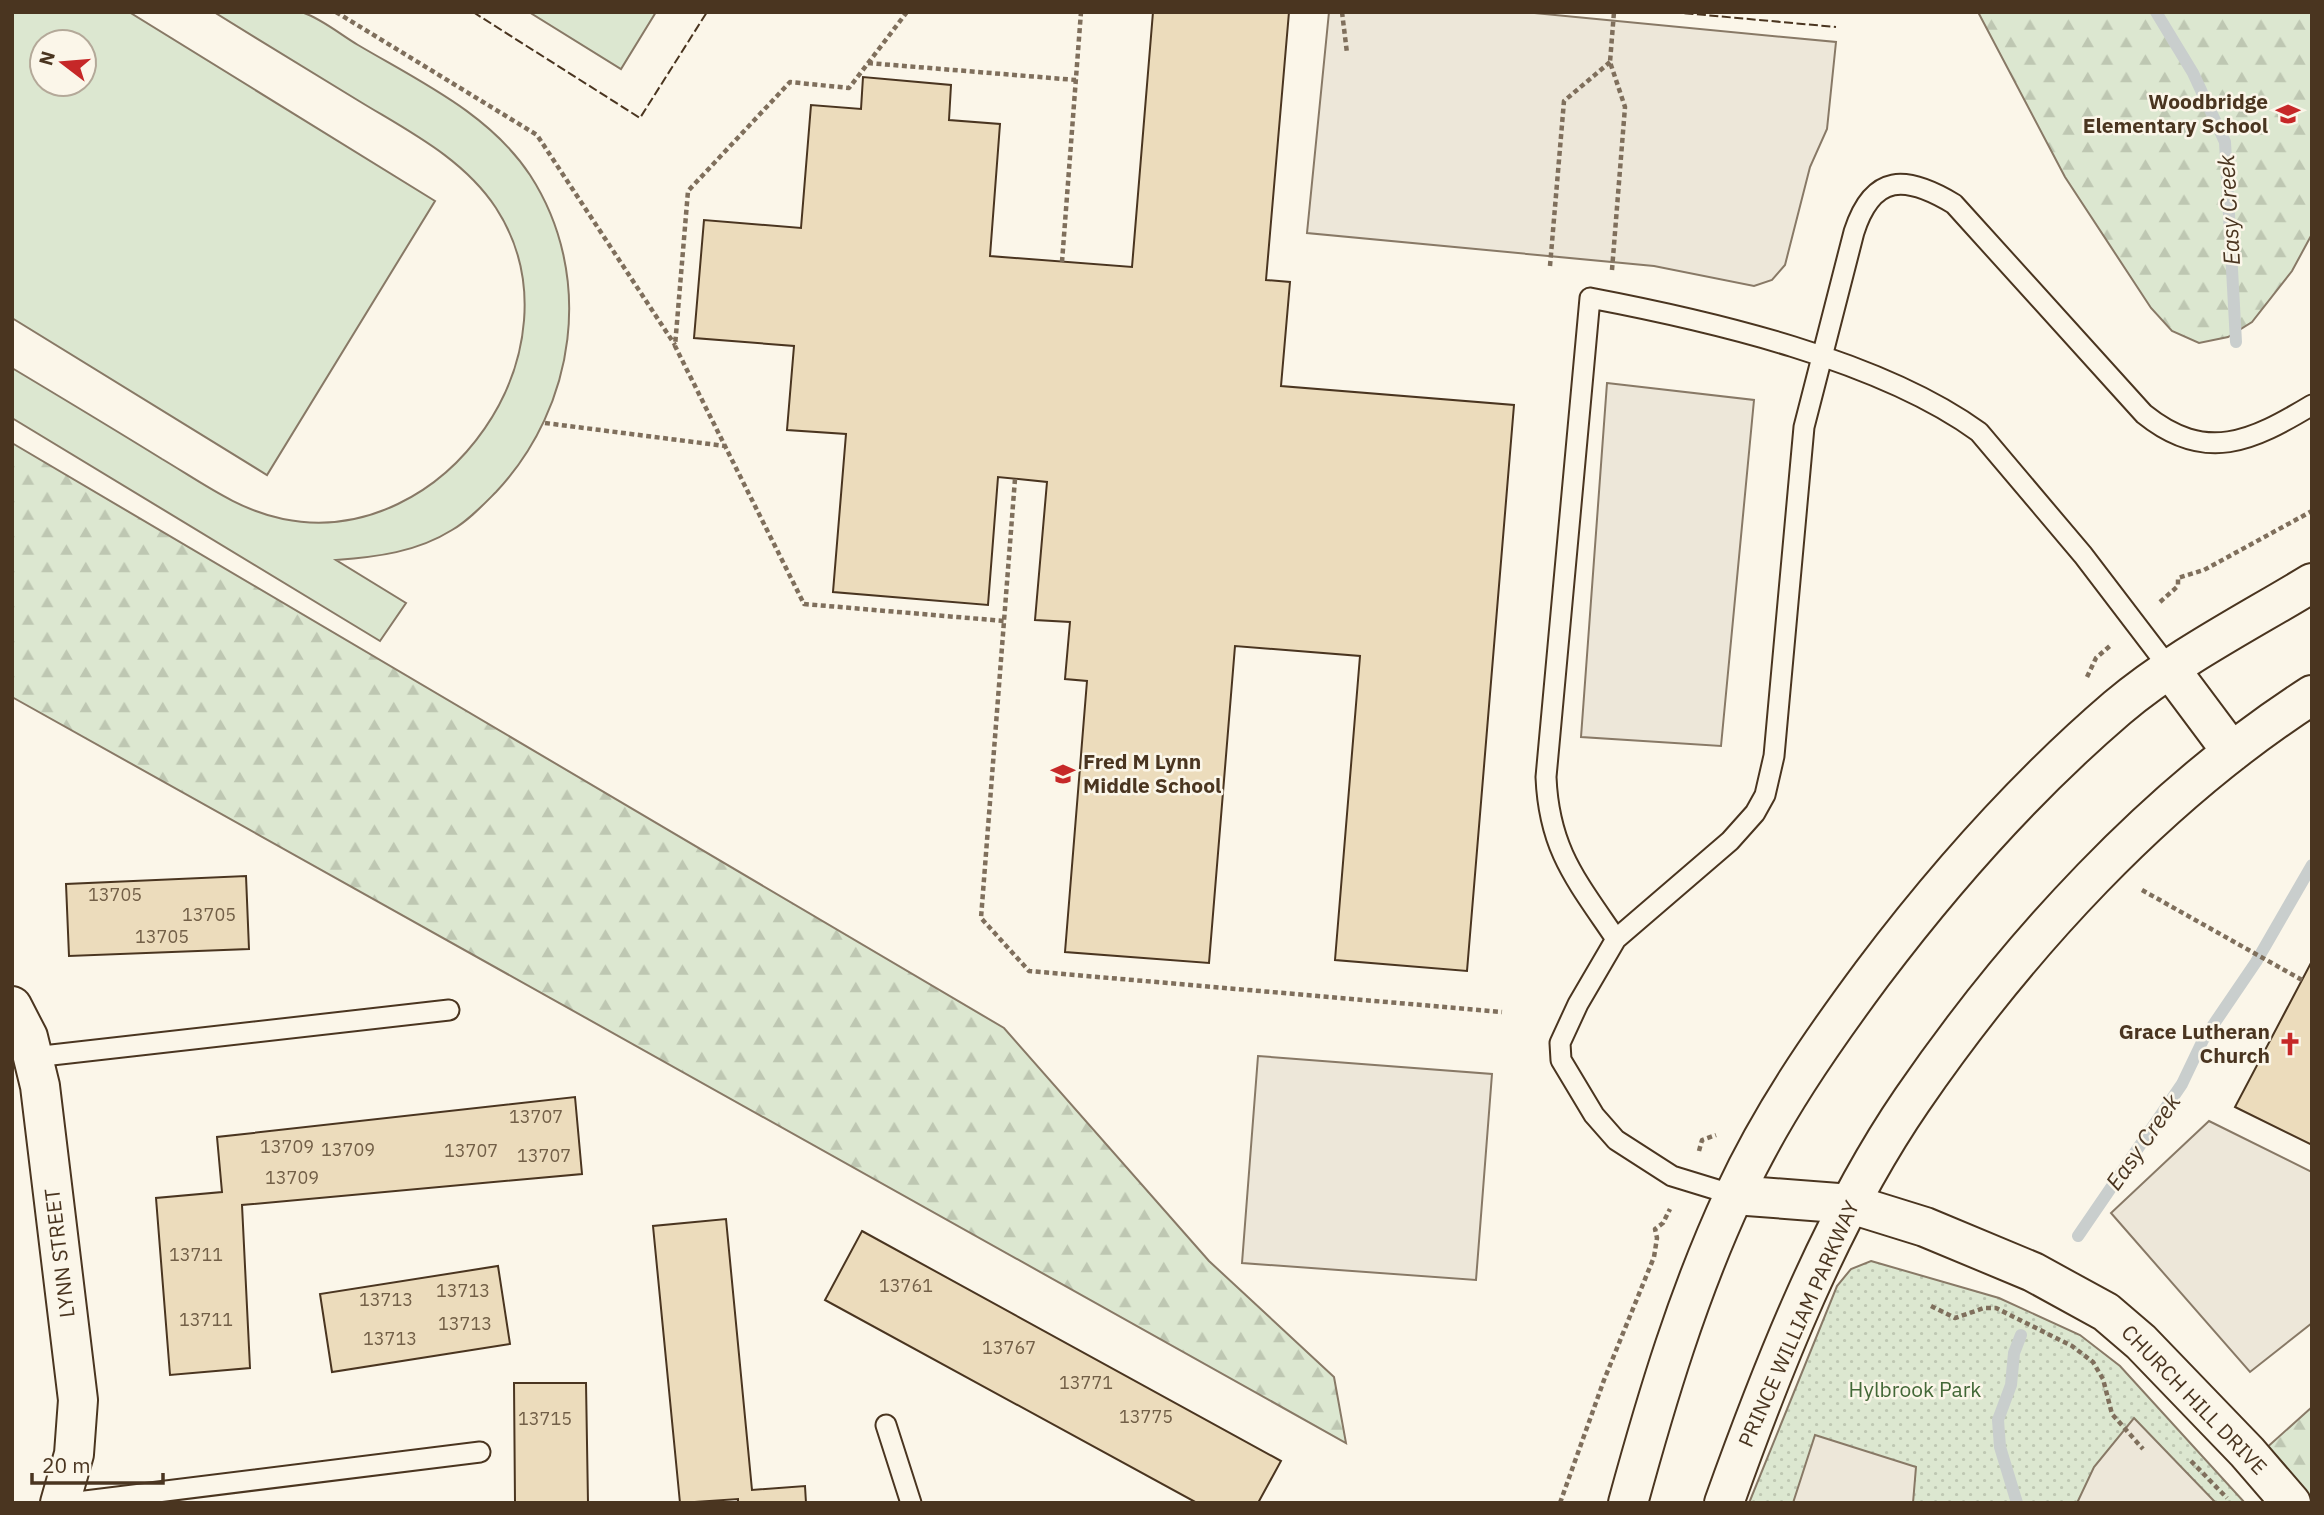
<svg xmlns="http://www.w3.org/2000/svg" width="2324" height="1515" viewBox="0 0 2324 1515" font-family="'IBM Plex Sans',sans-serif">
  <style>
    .green { fill: #dce7d0; stroke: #887966; stroke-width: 2; fill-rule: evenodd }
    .forest { fill: url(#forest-firs); stroke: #887966; stroke-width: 2 }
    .park { fill: url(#park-dots); stroke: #887966; stroke-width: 2 }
    .parking { fill: #ede7d9; stroke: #887966; stroke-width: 2 }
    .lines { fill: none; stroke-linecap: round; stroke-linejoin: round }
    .stream { stroke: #c9cecd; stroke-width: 12 }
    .building { fill: #ecdcbc; stroke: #4a3520; stroke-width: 2 }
    .lane-casing { stroke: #4a3520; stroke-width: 23 }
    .street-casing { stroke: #4a3520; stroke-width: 42 }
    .primary-casing { stroke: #4a3520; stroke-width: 42 }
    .path { stroke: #7f6f5c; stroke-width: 4.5; stroke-dasharray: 5 3.5; stroke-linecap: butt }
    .lane { stroke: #fbf6e9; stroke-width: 19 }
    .street { stroke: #fbf6e9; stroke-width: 38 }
    .primary { stroke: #fbf6e9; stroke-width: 38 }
    .fence { stroke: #4a3520; stroke-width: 2; stroke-dasharray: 9 3.5; stroke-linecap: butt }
    .labels { text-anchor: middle; stroke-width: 5; stroke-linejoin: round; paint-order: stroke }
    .number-label { font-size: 18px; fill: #725f47 }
    .poi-label { font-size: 21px; font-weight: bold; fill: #4a3520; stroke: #fbf6e9; text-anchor: end }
    .street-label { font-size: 21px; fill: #4a3520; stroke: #fbf6e9 }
    .park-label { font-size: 21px; fill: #436837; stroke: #fbf6e9 }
    .water-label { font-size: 23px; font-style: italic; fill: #4a3520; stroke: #fbf6e9 }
  </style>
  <defs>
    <pattern id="forest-firs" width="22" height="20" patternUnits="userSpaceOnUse" patternTransform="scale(1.75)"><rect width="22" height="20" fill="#dce7d0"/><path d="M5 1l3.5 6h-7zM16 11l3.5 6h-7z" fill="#bec7b2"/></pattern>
    <pattern id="park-dots" width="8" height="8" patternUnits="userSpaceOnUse" patternTransform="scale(1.75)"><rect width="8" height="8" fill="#dce7d0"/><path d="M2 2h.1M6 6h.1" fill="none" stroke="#bec7b2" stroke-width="1.8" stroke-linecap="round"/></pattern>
  </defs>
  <rect width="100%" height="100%" fill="#fbf6e9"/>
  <path class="green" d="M12,12H129L435,201L267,475L12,318ZM42,42H84V84H42Z
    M214,12C234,12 287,7 304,13C322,19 341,35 358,45C419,81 490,114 530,175C595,275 576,407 496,492C483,505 468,521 452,530C417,552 377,557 336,560L406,603L380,641L12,418V368C62,398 112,428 162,459C201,482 238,510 283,519C446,552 587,348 496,208C463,158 408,131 359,101C310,71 262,42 214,12Z
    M529,12H656L621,69Z"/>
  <path class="forest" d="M1978,12H2312V234L2292,271L2252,322L2228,337L2199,343L2172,331L2151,308L2065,177Z
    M12,443L1004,1028L1209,1261L1334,1377L1346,1443L12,697Z
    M2312,1407V1501L2264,1450Z"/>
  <path class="park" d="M1871,1261L1999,1298L2080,1335L2120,1366L2245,1503H1749L1837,1286L1851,1269Z"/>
  <path class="parking" d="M1329,12H1523L1836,42L1827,129L1810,167L1785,265L1772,280L1754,286L1654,266L1307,233Z
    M1607,383L1754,400L1721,746L1581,737Z
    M1258,1056L1492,1074L1476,1280L1242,1263Z
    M2209,1121L2312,1172V1323L2250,1372L2111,1213Z
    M2134,1418L2216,1503H2077L2094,1467Z
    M1815,1435L1916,1467L1913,1503H1793Z"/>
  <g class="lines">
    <path class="stream" d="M2156,12L2193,73L2225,142L2236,342
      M2078,1236L2182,1084L2203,1040L2256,962L2312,865
      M2017,1503L2000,1447L1998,1420L2011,1385L2014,1353L2021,1335"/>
  </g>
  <path class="building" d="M1153,12H1289L1266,280L1290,282L1281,386L1514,405L1467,971L1335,960L1360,656L1235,646L1209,963L1065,952L1087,681L1065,679L1070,622L1035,620L1047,482L998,477L988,605L833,592L846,434L787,430L794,346L694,338L704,220L801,228L811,105L861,109L863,77L951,85L949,120L1000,124L990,256L1132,267Z
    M246,876L249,949L69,956L66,884Z
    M2312,961V1145L2235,1107Z
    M575,1097L582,1174L242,1205L250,1368L170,1375L156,1198L222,1192L217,1137Z
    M726,1219L752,1490L805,1486L806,1503H738V1499L680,1503L653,1226Z
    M862,1231L1281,1461L1258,1503H1197L825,1300Z
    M498,1266L510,1344L332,1372L320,1294Z
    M514,1383H586L588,1503H515Z"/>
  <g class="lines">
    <g class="lane-casing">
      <path id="lane" d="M1616,939C1577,881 1549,850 1546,777L1590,298C1711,321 1880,360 1979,432L2083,555L2170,669
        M34,1057L449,1010
        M1734,1195L1672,1176L1616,1140L1594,1115L1561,1060L1560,1043L1578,1004L1616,939L1730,841L1755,813L1765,795L1774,756L1804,427L1854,232C1873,173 1906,175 1954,204L2144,414C2206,464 2252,441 2312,405
        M886,1425L911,1503
        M69,1503L480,1452"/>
    </g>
    <g class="street-casing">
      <path id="street" d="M12,1006L28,1037L40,1086L78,1400L74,1454L60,1503
        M1734,1195L1851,1204L1925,1227L2033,1272L2106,1312L2141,1342L2247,1452L2291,1503"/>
    </g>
    <g class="primary-casing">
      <path id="primary" d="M2170,669L2232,752
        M1628,1503C1657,1397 1688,1294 1734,1195C1771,1115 1820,1044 1872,974C1945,877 2025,787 2117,708C2175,659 2246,623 2312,583
        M1724,1503C1772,1369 1831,1218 1912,1100C2017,947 2155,796 2312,695"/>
    </g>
    <path class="path" d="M336,12L537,135L675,345
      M907,12L849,88L790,82L688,191L675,346L804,604L1004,621
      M1342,12L1347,53
      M868,63L1076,80
      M1062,262L1081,12
      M1550,266L1564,101L1610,62
      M1612,270L1625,107L1610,62L1614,12
      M545,423L725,446
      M1015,479L981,918L1029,971L1502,1012
      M2160,602L2178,586V578L2204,570L2312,511
      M2087,677L2096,658L2111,645
      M2142,890L2302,980
      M1699,1151L1702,1140L1716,1135
      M1931,1306L1955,1318L1984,1308H1996L2072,1346L2093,1362L2103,1379L2112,1414L2143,1449
      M2191,1461L2227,1498
      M1560,1503L1604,1380L1654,1257L1657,1238L1655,1229L1663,1223L1670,1209"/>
    <use href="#lane" class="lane"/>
    <use href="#street" class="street"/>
    <use href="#primary" class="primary"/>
    <path class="fence" d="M473,12L640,118L707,12
      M1672,12L1836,27"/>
  </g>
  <defs>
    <g id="school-bare" transform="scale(1.89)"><path d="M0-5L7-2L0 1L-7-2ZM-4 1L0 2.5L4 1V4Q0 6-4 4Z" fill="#c62828" stroke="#fbf6e9" stroke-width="2.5" paint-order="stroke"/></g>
    <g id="church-bare" transform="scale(1.89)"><path d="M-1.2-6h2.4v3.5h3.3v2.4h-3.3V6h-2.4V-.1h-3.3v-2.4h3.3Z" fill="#c62828" stroke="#fbf6e9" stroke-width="2.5" paint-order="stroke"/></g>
  </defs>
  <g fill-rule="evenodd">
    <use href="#school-bare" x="2288" y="114"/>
    <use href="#school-bare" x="1063" y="774"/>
    <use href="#church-bare" x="2290" y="1044"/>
  </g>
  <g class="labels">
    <g class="number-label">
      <text x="115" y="901">13705</text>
      <text x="209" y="921">13705</text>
      <text x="162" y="943">13705</text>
      <text x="536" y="1123">13707</text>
      <text x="287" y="1153">13709</text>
      <text x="348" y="1156">13709</text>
      <text x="471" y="1157">13707</text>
      <text x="544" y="1162">13707</text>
      <text x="292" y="1184">13709</text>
      <text x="196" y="1261">13711</text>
      <text x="906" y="1292">13761</text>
      <text x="463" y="1297">13713</text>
      <text x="386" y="1306">13713</text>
      <text x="206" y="1326">13711</text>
      <text x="465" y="1330">13713</text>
      <text x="390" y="1345">13713</text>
      <text x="1009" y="1354">13767</text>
      <text x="1086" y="1389">13771</text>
      <text x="1146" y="1423">13775</text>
      <text x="545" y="1425">13715</text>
    </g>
    <g class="poi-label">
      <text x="2268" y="109">Woodbridge<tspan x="2268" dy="24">Elementary School</tspan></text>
      <text x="1083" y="769" text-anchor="start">Fred M Lynn<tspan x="1083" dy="24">Middle School</tspan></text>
      <text x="2270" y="1039">Grace Lutheran<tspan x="2270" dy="24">Church</tspan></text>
    </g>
    <g class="street-label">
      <text transform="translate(60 1253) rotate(-97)" y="7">LYNN STREET</text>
      <text transform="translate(1799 1324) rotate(-66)" y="7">PRINCE WILLIAM PARKWAY</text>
      <text transform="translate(2194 1400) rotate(46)" y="7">CHURCH HILL DRIVE</text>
    </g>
    <g class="park-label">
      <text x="1915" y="1397">Hylbrook Park</text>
    </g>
    <g class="water-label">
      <text transform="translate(2229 210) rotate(-93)" y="8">Easy Creek</text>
      <text transform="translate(2143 1142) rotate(-55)" y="8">Easy Creek</text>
    </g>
  </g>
  <rect width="2324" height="1515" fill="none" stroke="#4a3520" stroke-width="28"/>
  <g transform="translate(63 63) rotate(286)"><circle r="33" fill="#fbf6e9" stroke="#b4a999" stroke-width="2"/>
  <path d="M0-5L12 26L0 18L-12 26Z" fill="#c62828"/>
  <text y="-10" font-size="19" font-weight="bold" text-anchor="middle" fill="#4a3520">N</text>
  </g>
  <path d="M32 1473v10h131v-10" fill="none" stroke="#4a3520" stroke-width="3.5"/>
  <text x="42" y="1473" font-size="21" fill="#4a3520" stroke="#fbf6e9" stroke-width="5" paint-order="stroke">20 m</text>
</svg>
